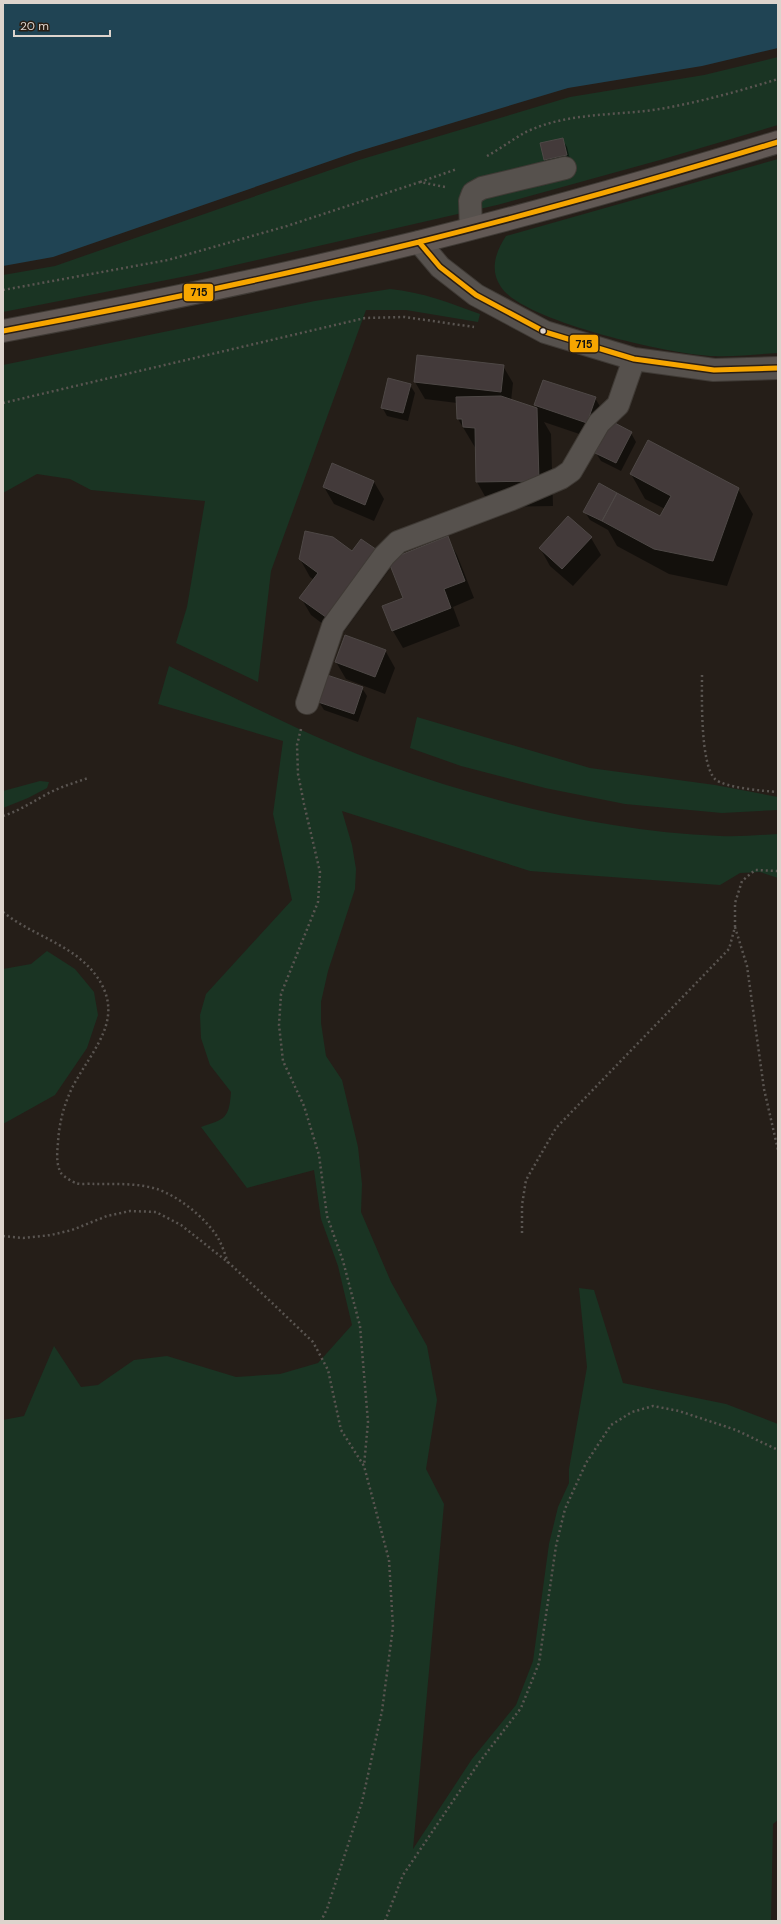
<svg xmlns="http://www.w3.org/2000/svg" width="781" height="1924" viewBox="0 0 781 1924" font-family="'DM Sans',sans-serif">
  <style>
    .green { fill: #1a3423 }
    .water { fill: #204454 }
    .shadow { fill: #0007 }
    .building { fill: #433a3a; stroke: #4e4846 }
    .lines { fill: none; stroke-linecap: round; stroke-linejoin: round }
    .minor-casing { stroke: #3f3a35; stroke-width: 24 }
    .major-casing { stroke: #3f3a35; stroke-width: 24 }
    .path { stroke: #5a5551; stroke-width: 2.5; stroke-dasharray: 2 3; stroke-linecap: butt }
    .minor { stroke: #56514d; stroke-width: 22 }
    .major { stroke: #625955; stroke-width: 22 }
    .bus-1-casing { stroke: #2a1e13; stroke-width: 8 }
    .bus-1 { stroke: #f7a600; stroke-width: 5 }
    .bus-dot { fill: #ddd4cd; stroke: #2a1e13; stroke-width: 1.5 }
    .line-badge { stroke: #2a1e13; stroke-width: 1.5 }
    .pale-badge-label { font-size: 11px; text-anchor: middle; font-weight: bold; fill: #111 }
  </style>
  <rect width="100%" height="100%" fill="#251e18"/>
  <path class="green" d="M778,57V125L660,160L497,205L192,275L3,312V275L55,266L359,160L570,97L704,75Z
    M778,159V353C757,354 735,357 714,356C672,355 523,321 501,287C489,270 496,251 506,236Z
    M390,289C422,292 450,303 480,314L478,322L406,310H366L271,571L258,682L176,643L187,607L205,501L91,490L70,479L37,474L3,493V365L315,301Z
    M169,666C236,698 303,734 373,760C485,801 601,831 720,836C739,837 759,835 778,834V878L760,872L740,873L720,885L530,871L342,811L352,845L356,869L355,889L328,971L321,1002V1023L326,1056L342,1080L358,1147L362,1184L361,1212L391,1282L427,1346L437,1400L426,1469L444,1504L413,1849L472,1759L516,1705L533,1661L549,1544L558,1507L569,1483V1469L587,1367L579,1288L594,1290L623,1383L726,1404L778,1424V1820L773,1824L771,1921H3V1420L24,1416L54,1346L81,1387L98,1385L134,1360L167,1356L236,1377L280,1374L318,1363L352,1325L338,1266L321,1219L314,1170L247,1188L201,1127C225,1119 229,1119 231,1092L210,1065L201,1038L200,1015L206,994L292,900L273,814L283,741L158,704Z
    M417,717L590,768L715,785L778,797V810L722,813L625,804L545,788L461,766L410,748Z
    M40,781L49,782L47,788L28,798L3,808V791Z
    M47,951L75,969L94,992L98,1015L87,1048L55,1095L3,1124V969L31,964Z"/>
  <path class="water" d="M3,3H778V48L702,66L568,88L356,152L53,257L3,266Z"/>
  <path class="shadow" d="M562,139L567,147L571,164L550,169L545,160L541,144Z
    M503,366L513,383L511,401L538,409L535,405L595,398L605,415L597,440L544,422L551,434L553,506L491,507L477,482L476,449L458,419L457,403L425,399L415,382Z
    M410,385L415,393L408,421L387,416L382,407Z
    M612,423L631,433L636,442L621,471L601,461L596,453Z
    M631,474L738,489L753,514L727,586L669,574L617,546L608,530L590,520L585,512L660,517L665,509L645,499Z
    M374,482L384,499L374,521L334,504L324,487Z
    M447,538L457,555L474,598L453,607L460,626L403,648L393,631L384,606L404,598Z
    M591,538L601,555L573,586L550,566L540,548Z
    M352,553H379L389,570L340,637L311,615L301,598L314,580L310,577L300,559Z
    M385,650L395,668L385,694L346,679L336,662Z
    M362,688L367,696L358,722L324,710L319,702Z"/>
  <path class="building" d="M563,138L567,155L544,160L540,143Z
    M417,355L504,365L501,392L414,382Z
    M388,378L411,384L403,413L381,408Z
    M543,380L596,397L587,423L534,405Z
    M501,396L537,408L539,481L476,482L475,428L463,427L462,419H457L456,397Z
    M611,421L632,432L616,463L595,453Z
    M648,440L739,488L713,561L654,549L602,521L617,493L660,516L671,496L630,474Z
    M332,463L374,481L365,505L323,487Z
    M599,483L617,493L602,521L583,512Z
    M568,516L592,537L562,569L539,548Z
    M305,531L333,537L352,551L361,539L380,552L330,620L299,598L318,573L299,559Z
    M448,536L465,581L444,589L451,608L392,631L382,606L403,598L388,560Z
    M345,635L386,650L375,677L335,662Z
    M327,675L363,687L354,714L318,702Z"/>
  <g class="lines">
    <g class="minor-casing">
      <path id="minor" d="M471,228L470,201L473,193L482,188L565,168
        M419,242L440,267L476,295L545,332L634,359L714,370L778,368
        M307,703L333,626L384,556L398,542L512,499L561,478L571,471L599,423L618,405L634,359"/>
    </g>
    <g class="major-casing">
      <path id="major" d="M3,331C142,305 281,276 419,242C539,212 659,178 778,142"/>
    </g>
    <path class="path" d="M487,156C500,149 513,139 526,132C568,112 615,116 660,109C700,102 740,91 778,79
      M420,182L457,169
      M3,290L168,260L287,226L420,182L445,187
      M3,403L365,318L405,317L474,327
      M702,675C702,696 700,764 715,779C725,788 764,791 778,792
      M301,729L297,745L298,774L304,804L320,872L318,902L281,994L279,1025L283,1061L304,1106L319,1155L327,1216L343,1261L360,1326L368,1422L364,1466
      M3,816C19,811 32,802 47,794C60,787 74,783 88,778
      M3,912C31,935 72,944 95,974C127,1017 94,1047 73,1086C64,1104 59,1123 58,1143C57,1153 56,1164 61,1173C63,1176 72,1182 76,1183C81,1185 89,1183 94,1184C115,1184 137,1183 157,1189C178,1196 206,1218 218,1238C222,1245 225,1254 228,1263
      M735,927L747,966L764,1089L778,1150
      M522,1233V1205L526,1180L556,1128L729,949L735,927V903L742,881L755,870L778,871
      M3,1236L23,1238L51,1235L72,1230L107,1216L130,1211L156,1212L181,1225L229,1263L269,1300L313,1342L328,1370L341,1430L364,1466L389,1560L393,1627L382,1711L362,1802L327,1909L321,1921
      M385,1921L403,1875L478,1764L521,1708L539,1663L556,1546L565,1509L586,1463L611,1425L632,1412L653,1406L679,1411L736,1430L778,1450"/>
    <use href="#minor" class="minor"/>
    <use href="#major" class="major"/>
    <g class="bus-1-casing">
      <path id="bus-1" d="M419,242L440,267L476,295L545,332L634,359L714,370L778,368
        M3,331C142,305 281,276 419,242C539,212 659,178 778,142"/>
    </g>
    <use href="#bus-1" class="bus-1"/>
  </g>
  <circle class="bus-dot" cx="543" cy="331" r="3.5"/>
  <g class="line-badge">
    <rect x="183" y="283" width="31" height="19" rx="4" fill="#f7a600"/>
    <rect x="569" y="334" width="30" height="19" rx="4" fill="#f7a600"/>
  </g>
  <g class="pale-badge-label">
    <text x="199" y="296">715</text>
    <text x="584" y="348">715</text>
  </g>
  <rect width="781" height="1924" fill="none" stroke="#ddd4cd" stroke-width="8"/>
  <path d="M14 30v6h96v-6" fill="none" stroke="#ddd4cd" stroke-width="2"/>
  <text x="20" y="30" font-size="12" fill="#ddd4cd" stroke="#2a1e13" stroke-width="3" paint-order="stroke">20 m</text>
</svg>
